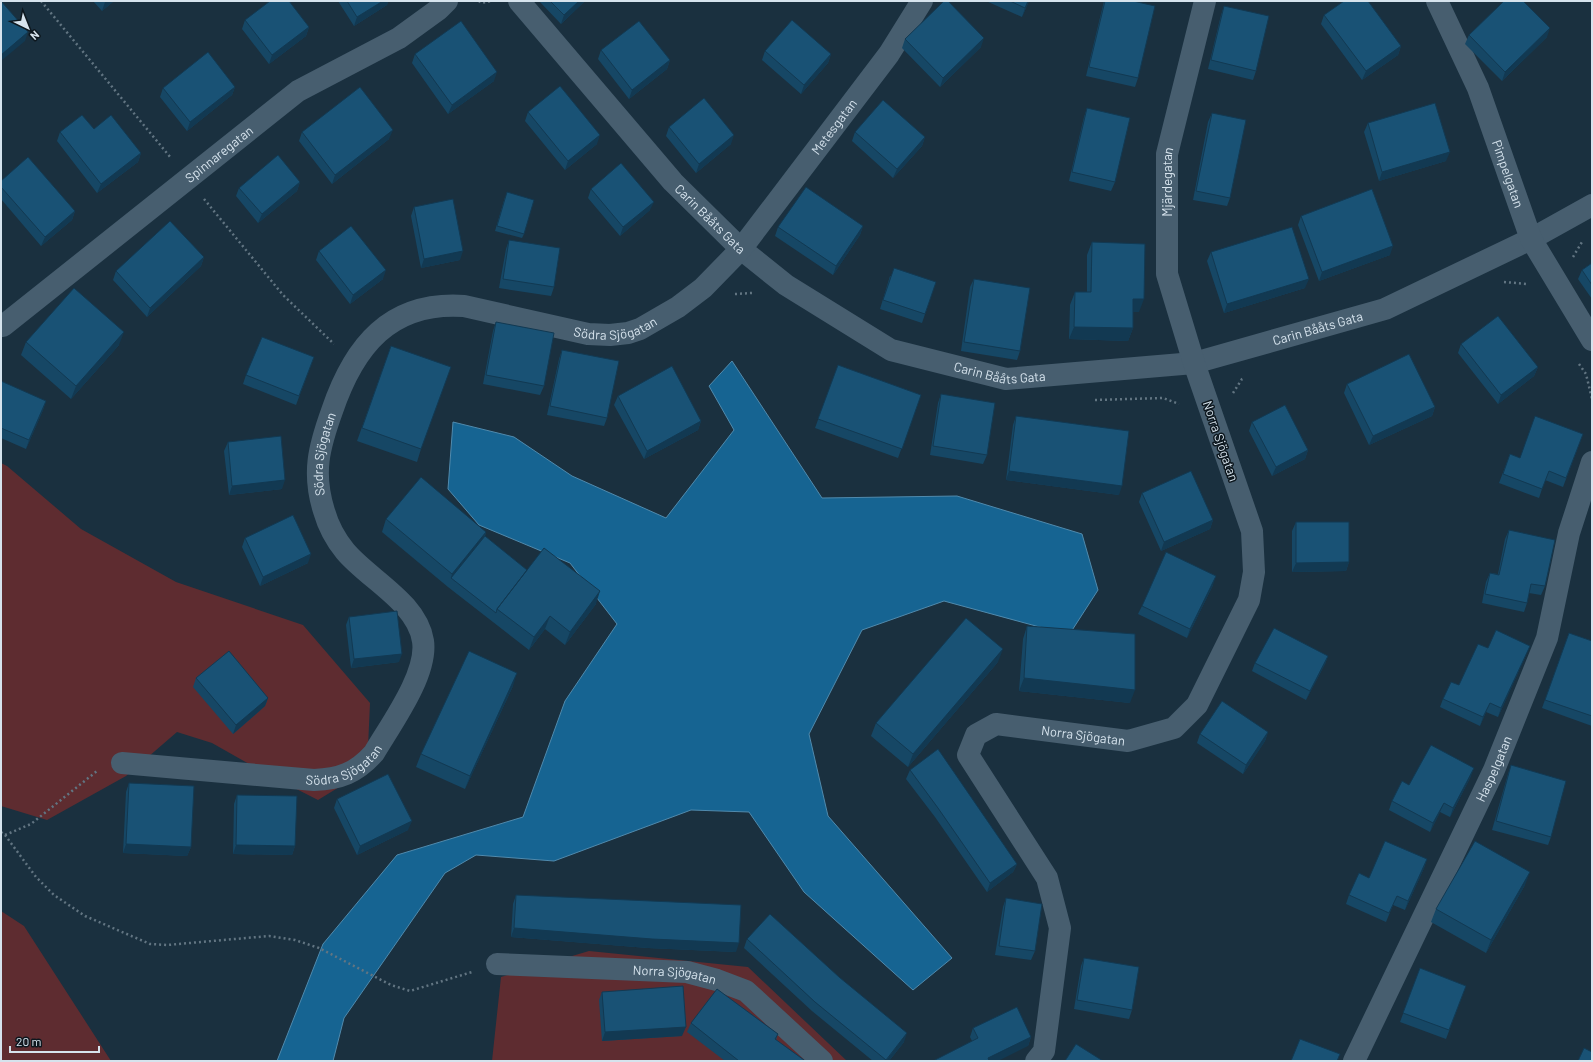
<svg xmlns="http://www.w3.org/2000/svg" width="1593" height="1062" viewBox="0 0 1593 1062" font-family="Barlow,sans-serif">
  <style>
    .green { fill: #5e2c30 }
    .water { fill: #166492; stroke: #508aad }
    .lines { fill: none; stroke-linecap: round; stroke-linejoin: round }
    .path { stroke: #627582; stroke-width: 2.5; stroke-dasharray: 2 3; stroke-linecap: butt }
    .minor { stroke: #475e6f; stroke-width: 22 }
    .wall { fill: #164765 }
    .shaded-wall { fill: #123952 }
    .building { fill: #195275; stroke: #123952 }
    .labels { text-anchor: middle; stroke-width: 3; stroke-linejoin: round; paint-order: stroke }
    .street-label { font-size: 13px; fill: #d6e3ed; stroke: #0d171e }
  </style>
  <rect width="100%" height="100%" fill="#1a303f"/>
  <path class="green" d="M1,463L7,466L81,529L176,582L303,625L370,703L367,770L318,800L265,773L212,743L177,732L126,776L47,820L1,806Z
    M1,911L24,926L111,1061H1Z
    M589,951L748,967L847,1061H492L501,977Z"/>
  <path class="water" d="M732,361L822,498L957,496L1082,534L1098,590L1069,635L944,601L862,630L809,734L828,816L952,958L913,990L804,892L749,812L691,810L554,861L476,855L445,873L344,1018L333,1061H277L323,944L397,855L523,817L565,701L617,624L570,563L479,525L448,489L453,422L514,437L572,476L666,518L734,430L709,386Z"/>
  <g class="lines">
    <path class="path" d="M41,1L171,158
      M479,1L481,3L492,1
      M204,199L283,295L334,344
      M1573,257L1582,242
      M1504,282L1527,284
      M735,294L752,293
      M1579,364L1586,374L1592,399
      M1233,393L1242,379L1244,378
      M1095,400L1163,398L1179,404
      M1,832L5,835L36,877L54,895L85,916L150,944L167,945L269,936L295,940L319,948L391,985L410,991L472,972
      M5,835L31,824L97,771"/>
    <g class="minor">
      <path id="s1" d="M519,1L673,182L741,249L786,285L891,350L1006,379L1194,363L1385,309L1531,239L1592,205"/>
      <path id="s2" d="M1437,1L1478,88L1531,239L1592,340"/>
      <path id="s3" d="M3,326L298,91L399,38L439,9L447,1"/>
      <path id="s4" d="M122,763L314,780C340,779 356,773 374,753C391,724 428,674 423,641C417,602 368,579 345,551C336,540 328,525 324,511C312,473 319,447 332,411C354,346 390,301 464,306L588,334L610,335L628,333L640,329L678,307L703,288L741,249L889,54L922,1"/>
      <path id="s5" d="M497,964L687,972L717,980L746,991L822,1061"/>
      <path id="s6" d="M1036,1061L1044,1051L1060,928L1047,878L968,755L976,735L996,724L1128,741L1174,728L1197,705L1249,600L1254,572L1252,531L1194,363L1167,274V154L1205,1"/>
      <path id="s7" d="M1354,1061L1494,770L1547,638L1569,533L1592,462"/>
    </g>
  </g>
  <path class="wall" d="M93,1H114L102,11Z
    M338,1H388L387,5L354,26Z
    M539,1H585L561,24Z
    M986,1H1029L1022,17Z
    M1104,1H1133L1138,78L1135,87L1086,76Z
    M1224,6L1256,71L1253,80L1208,69L1221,15Z
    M1324,15L1401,46L1398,55L1362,80L1321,24Z
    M245,20L309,27L306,36L269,64L242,29Z
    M1469,35L1547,37L1502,81L1465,44Z
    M905,39L981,47L940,87L902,48Z
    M601,50L670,60L667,69L629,99L598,59Z
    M765,51L831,54L828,63L801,94L762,60Z
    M415,54L494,81L448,114L412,63Z
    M235,87L232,95L187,131L160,97L163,88Z
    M1087,108L1115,182L1111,191L1069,181L1084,117Z
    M528,112L597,144L565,170L525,121Z
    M1212,113L1230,198L1227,206L1193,200L1208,122Z
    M1368,123L1446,161L1379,181L1364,132Z
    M669,127L731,144L696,173L666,136Z
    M60,132L141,153L138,162L97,193L57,141Z
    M302,132L389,139L332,184L299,141Z
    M855,132L925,137L922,146L893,178L852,141Z
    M1,181L75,211L72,220L41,246L1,199Z
    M300,182L297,191L258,223L236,196L239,188Z
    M591,189L650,210L620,236L588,198Z
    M505,197L524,234L522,238L495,231Z
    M414,207L460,260L421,268L411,216Z
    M1301,216L1390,255L1319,281L1298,225Z
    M863,226L860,235L833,275L775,236L778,227Z
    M509,240L554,287L551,296L499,288L506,249Z
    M1092,242L1139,312H1133V328L1128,341L1069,339L1070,305L1075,292H1087V255Z
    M319,251L383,279L350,304L316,260Z
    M1211,252L1305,288L1224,313L1207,261Z
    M204,257L201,266L147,317L113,280L116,271Z
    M1592,263V299L1578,279L1582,270Z
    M890,276L936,282L922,323L880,309Z
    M974,279L1020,351L1017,360L961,351L970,287Z
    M496,322L544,386L540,395L483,384L493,331Z
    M26,342L119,345L71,399L21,355Z
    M1461,344L1538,367L1534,376L1498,404L1458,353Z
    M391,346L421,449L417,462L357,441Z
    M562,350L607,418L604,426L547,415L559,359Z
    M314,357L296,405L243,384L246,375Z
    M838,365L921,395L898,458L815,428Z
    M1,382L46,401L43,410L26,449L1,438Z
    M1347,384L1435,407L1432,416L1369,445L1344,393Z
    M941,394L987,455L983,464L930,455L938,403Z
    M618,396L701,421L698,430L644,459L614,405Z
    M1016,416L1119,495L1006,480L1013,425Z
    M1252,422L1308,450L1305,459L1272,476L1249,431Z
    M1583,434L1563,487L1545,480L1539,498L1499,483L1510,454L1520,458Z
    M228,442L282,489L229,495L224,451Z
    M1142,493L1213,520L1210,529L1161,551L1139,502Z
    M386,519L486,532L485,536L527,570L596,604L565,645L545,629L529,650L448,587L382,532Z
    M1296,522L1349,562L1346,571L1292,572V531Z
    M1509,530L1545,586L1541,595L1529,593L1527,603L1524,612L1482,603L1486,582L1490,573L1498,574L1505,539Z
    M245,538L308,563L260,586L242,547Z
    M1213,585L1187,638L1138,614L1142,606Z
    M349,617L399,662L351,668L346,625Z
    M1027,626L1130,703L1019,691L1023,639Z
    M1569,633L1592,641V726L1542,708Z
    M1488,648L1526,655L1498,717L1486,712L1480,726L1440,707L1443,699L1459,685Z
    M1328,656L1325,664L1306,700L1252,671L1255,663Z
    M998,662L908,767L871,736L876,723Z
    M196,678L268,698L265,706L233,734L193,687Z
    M513,686L465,789L416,767L421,754Z
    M1268,732L1265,741L1243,774L1197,743L1200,734Z
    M1511,765L1551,837L1548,845L1492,830L1508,774Z
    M910,770L1017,864L1013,872L987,892L935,817L906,779Z
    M1471,776L1450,817L1440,812L1430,832L1389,810L1392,801L1409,785Z
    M129,783L191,847L187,856L123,853L126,792Z
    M237,795L295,846L292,855L233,854L234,804Z
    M337,799L408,830L357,855L334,808Z
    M1427,859L1424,868L1405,910L1393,905L1386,922L1346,904L1349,895L1369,878Z
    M1525,885L1486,953L1431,922L1436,909Z
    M516,895L736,952L648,948L511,937L513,904Z
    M1006,898L1035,951L1031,960L995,955L1003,907Z
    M747,939L904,1042L889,1061H873L812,1011L744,948Z
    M1084,958L1132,1010L1129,1019L1074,1009L1081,966Z
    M1420,968L1466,986L1446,1039L1400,1022Z
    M602,992L682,1036L602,1041L599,1000Z
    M691,1023L778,1034L776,1040L804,1061H725L687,1032Z
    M973,1028L1031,1037L1028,1046L972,1041L970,1037Z"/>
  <path class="shaded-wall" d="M107,1H114L102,11L105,2Z
    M383,1H388L387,5L354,26L357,17Z
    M579,1H585L561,24L564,15Z
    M1028,1H1029L1022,17L1025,8Z
    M309,27L306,36L269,64L272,55Z
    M1550,28L1547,37L1502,81L1505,72Z
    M28,32L25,41L1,61V55Z
    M984,38L981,47L940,87L943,78Z
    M1401,46L1398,55L1362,80L1366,71Z
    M831,54L828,63L801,94L804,85Z
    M670,60L667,69L629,99L632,90Z
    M497,72L494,81L448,114L452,105Z
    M235,87L232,95L187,131L190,122Z
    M393,130L389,139L332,184L335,175Z
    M600,135L597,144L565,170L568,161Z
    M734,135L731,144L696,173L699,164Z
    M925,137L922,146L893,178L897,169Z
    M1450,152L1446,161L1379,181L1382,172Z
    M141,153L138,162L97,193L101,184Z
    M300,182L297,191L258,223L262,214Z
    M654,202L650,210L620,236L623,227Z
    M75,211L72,220L41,246L45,237Z
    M863,226L860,235L833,275L836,266Z
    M1393,246L1390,255L1319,281L1322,272Z
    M463,251L460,260L421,268L424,259Z
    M204,257L201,266L147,317L150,308Z
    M386,270L383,279L350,304L353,295Z
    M1309,279L1305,288L1224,313L1227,304Z
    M1133,299H1144L1139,312H1129Z
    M1074,327L1133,328L1128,341L1069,339Z
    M124,332L119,345L71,399L76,386Z
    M1538,367L1534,376L1498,404L1501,395Z
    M46,401L43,410L26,449L29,440Z
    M1435,407L1432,416L1369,445L1373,436Z
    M701,421L698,430L644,459L647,451Z
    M1308,450L1305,459L1272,476L1276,467Z
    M1009,471L1122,486L1119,495L1006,480Z
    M285,480L282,489L229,495L232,486Z
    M1213,520L1210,529L1161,551L1164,542Z
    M486,532L481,545L451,578L452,574Z
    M311,554L308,563L260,586L263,577Z
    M1349,562L1346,571L1292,572L1296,563Z
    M1216,576L1213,585L1187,638L1190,629Z
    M600,591L596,604L565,645L570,632Z
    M550,616L545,629L529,650L534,637Z
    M1530,646L1526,655L1498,717L1501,708Z
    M1003,649L998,662L908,767L913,754Z
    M402,654L399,662L351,668L354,659Z
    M1328,656L1325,664L1306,700L1310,691Z
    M517,673L513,686L465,789L470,776Z
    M1024,678L1135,690L1130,703L1019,691Z
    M268,698L265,706L233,734L236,725Z
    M1490,703L1486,712L1480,726L1483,717Z
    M1268,732L1265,741L1243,774L1246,765Z
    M1474,768L1471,776L1450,817L1453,808Z
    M1444,803L1440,812L1430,832L1433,823Z
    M412,821L408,830L357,855L360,846Z
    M126,844L191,847L187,856L123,853Z
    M236,845L295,846L292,855L233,854Z
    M1427,859L1424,868L1405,910L1408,901Z
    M1017,864L1013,872L987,892L990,883Z
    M1530,872L1525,885L1486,953L1491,940Z
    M514,928L739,943L736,952L648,948L511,937Z
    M686,1027L682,1036L602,1041L605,1032Z
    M907,1033L904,1042L889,1061H886Z
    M1031,1037L1028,1046L998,1061H987L988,1058Z"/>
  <path class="building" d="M1,1L28,32L1,55Z
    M270,1H289L309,27L272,55L245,20Z
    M347,1H383L357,17Z
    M550,1H579L564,15Z
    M944,1H948L984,38L943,78L905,39Z
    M1010,1H1028L1025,8Z
    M1105,1H1133L1155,6L1138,78L1089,67Z
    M1344,1H1368L1401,46L1366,71L1324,15Z
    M1504,1H1523L1550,28L1505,72L1469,35Z
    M1224,6L1269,16L1256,71L1211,60Z
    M792,20L831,54L804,85L765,51Z
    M461,21L497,72L452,105L415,54Z
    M639,21L670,60L632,90L601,50Z
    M208,52L235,87L190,122L163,88Z
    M560,86L600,135L568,161L528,112Z
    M360,87L393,130L335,175L302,132Z
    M704,98L734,135L699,164L669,127Z
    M883,100L925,137L897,169L855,132Z
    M1435,103L1450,152L1382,172L1368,123Z
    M1087,108L1130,118L1115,182L1072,172Z
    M1212,113L1246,120L1230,198L1196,191Z
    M82,115L94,129L111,115L141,153L101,184L60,132Z
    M278,155L300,182L262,214L239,188Z
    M28,157L75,211L45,237L1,187V181Z
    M621,163L654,202L623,227L591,189Z
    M806,187L863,226L836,266L778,227Z
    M1372,189L1393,246L1322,272L1301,216Z
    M507,192L534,200L524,234L497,226Z
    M453,199L463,251L424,259L414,207Z
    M170,221L204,257L150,308L116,271Z
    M351,226L386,270L353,295L319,251Z
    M1292,227L1309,279L1227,304L1211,252Z
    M509,240L560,248L554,287L503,279Z
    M1092,242L1145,244L1144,299H1133V328L1074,327L1075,292H1091Z
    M1592,263V285L1582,270Z
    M894,268L936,282L925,314L883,300Z
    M974,279L1030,288L1020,351L964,342Z
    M74,288L124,332L76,386L26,342Z
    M1498,316L1538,367L1501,395L1461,344Z
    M496,322L554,333L544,386L486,375Z
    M262,337L314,357L299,396L246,375Z
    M391,346L451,367L421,449L362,428Z
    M562,350L619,361L607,418L550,406Z
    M1409,354L1435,407L1373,436L1347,384Z
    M838,365L921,395L902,449L818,419Z
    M672,366L701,421L647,451L618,396Z
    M1,381L46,401L29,440L1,428Z
    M941,394L995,403L987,455L933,446Z
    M1285,405L1308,450L1276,467L1252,422Z
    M1016,416L1129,431L1122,486L1009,471Z
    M1535,416L1583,434L1566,478L1549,471L1542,489L1503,474L1510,454L1520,458Z
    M281,436L285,480L232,486L228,442Z
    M1191,471L1213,520L1164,542L1142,493Z
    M421,477L486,532L452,574L386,519Z
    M293,515L311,554L263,577L245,538Z
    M1296,522H1349V562L1296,563Z
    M1509,530L1555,540L1545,586L1531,584L1527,603L1485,594L1490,573L1499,575Z
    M485,536L527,570L497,609L496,613L451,578Z
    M544,548L600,591L570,632L550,616L534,637L497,609Z
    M1166,552L1216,576L1190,629L1142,606Z
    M397,611L402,654L354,659L349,617Z
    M966,618L1003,649L913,754L876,723Z
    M1027,626L1135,634V690L1024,678Z
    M1274,628L1328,656L1310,691L1255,663Z
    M1496,630L1530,646L1501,708L1490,703L1483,717L1443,699L1451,682L1459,685L1478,644L1488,648Z
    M1569,633L1592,641V716L1545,700Z
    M229,651L268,698L236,725L196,678Z
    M469,651L517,673L470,776L421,754Z
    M1222,701L1268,732L1246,765L1200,734Z
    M1431,745L1474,768L1453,808L1444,803L1433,823L1392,801L1402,781L1409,785Z
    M938,749L1017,864L990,883L938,808L910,770Z
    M1511,765L1566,781L1551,837L1496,821Z
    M388,774L412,821L360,846L337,799Z
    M129,783L194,786L191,847L126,844Z
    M237,795L297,796L295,846L236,845Z
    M1385,841L1427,859L1408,901L1397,896L1389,913L1349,895L1359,873L1369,878Z
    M1475,841L1530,872L1491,940L1436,909Z
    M516,895L741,905L739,943L652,939L514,928Z
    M1006,898L1042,904L1035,951L999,946Z
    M770,914L839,977L907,1033L886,1060L815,1002L747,939Z
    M1084,958L1139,967L1132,1010L1077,1000Z
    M1420,968L1466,986L1449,1030L1403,1013Z
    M683,986L686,1027L605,1032L602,992Z
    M717,989L778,1034L775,1039L804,1060V1061H739L691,1023Z
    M1017,1007L1031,1037L988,1058L989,1061H933L978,1038L973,1028Z
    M1300,1039L1340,1054L1337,1061H1291Z
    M1076,1044L1103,1061H1065Z
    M1584,1048L1592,1052V1061H1578Z"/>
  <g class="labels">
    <g class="street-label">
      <text dy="5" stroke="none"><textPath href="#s4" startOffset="1302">Metesgatan</textPath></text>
      <text dy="5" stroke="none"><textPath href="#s3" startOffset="276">Spinnaregatan</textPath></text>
      <text dy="5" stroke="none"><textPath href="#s2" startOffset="187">Pimpelgatan</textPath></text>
      <text dy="5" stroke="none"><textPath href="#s6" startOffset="1142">Mjärdegatan</textPath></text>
      <text dy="5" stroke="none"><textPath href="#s1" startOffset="290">Carin Bååts Gata</textPath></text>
      <text dy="5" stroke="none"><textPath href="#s4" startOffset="994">Södra Sjögatan</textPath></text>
      <text dy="5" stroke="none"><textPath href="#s1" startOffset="950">Carin Bååts Gata</textPath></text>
      <text dy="5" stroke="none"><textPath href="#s1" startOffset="626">Carin Bååts Gata</textPath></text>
      <text transform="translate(1221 441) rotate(71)" y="5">Norra Sjögatan</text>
      <text dy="5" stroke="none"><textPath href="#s4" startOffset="610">Södra Sjögatan</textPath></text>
      <text dy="5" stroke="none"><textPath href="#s6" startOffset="467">Norra Sjögatan</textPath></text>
      <text dy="5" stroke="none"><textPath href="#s4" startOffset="227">Södra Sjögatan</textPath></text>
      <text dy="5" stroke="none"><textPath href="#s7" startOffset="324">Haspelgatan</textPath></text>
      <text dy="5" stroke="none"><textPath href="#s5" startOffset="178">Norra Sjögatan</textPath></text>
    </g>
  </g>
  <rect width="1593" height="1062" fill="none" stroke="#d6e3ed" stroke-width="4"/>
  <g transform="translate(28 28) rotate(137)" stroke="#0d171e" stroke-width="3" paint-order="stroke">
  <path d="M0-3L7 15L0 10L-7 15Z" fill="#d6e3ed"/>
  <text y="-6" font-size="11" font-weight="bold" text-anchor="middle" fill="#d6e3ed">N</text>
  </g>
  <path d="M10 1046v6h89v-6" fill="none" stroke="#d6e3ed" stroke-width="2"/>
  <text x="16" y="1046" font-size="12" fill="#d6e3ed" stroke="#0d171e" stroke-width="3" paint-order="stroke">20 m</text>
</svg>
